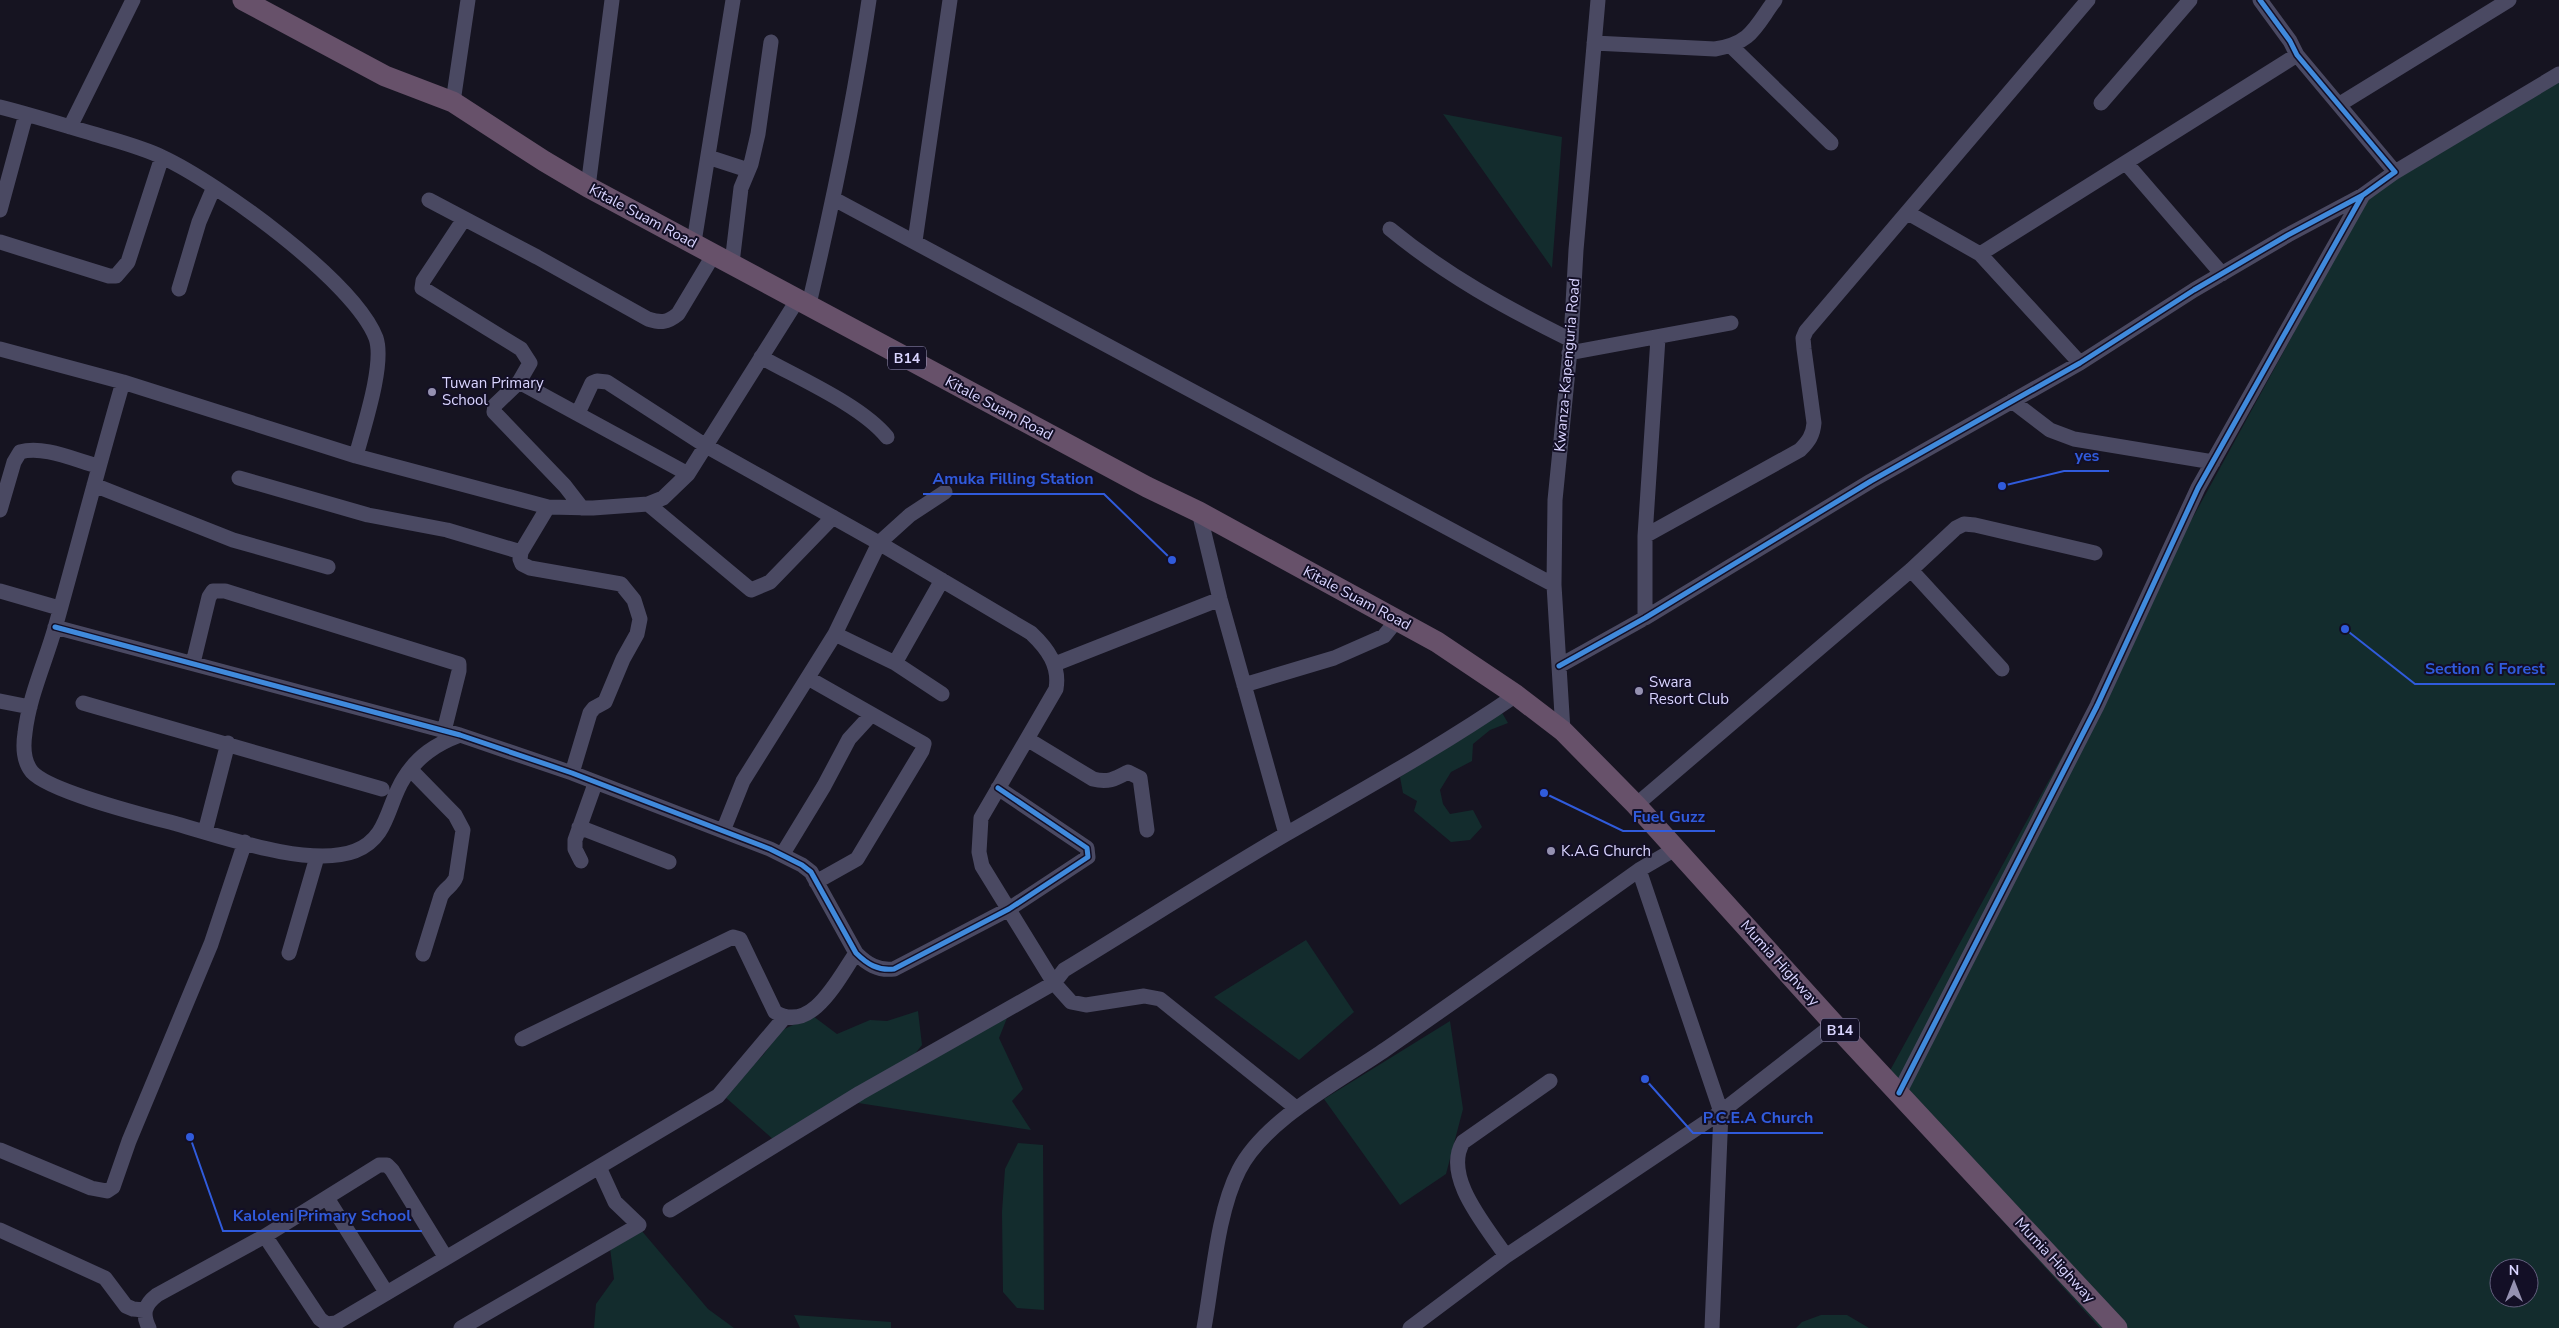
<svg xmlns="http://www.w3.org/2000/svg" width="2559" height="1328" viewBox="0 0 2559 1328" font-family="'Nunito Sans',sans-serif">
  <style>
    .green { fill: #132c2d; fill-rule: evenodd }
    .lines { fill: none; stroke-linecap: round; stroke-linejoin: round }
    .minor { stroke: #4a4962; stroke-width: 15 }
    .highway { stroke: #67516a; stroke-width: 21 }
    .cycleway-casing { stroke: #130f26; stroke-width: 8 }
    .cycleway { stroke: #408adc; stroke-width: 5 }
    .poi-dot { fill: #9591b1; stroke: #130f26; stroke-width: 2 }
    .labels { text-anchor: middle; stroke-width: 4; stroke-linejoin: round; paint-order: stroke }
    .shield { fill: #130f26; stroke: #9e99be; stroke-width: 1 }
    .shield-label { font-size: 14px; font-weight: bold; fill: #d9d4ff }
    .street-label { font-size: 15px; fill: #d9d4ff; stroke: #130f26 }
    .poi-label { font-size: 15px; fill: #d9d4ff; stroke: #130f26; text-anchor: start }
    .leader { fill: none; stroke: #305bdc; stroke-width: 2 }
    .callout-dot { fill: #305bdc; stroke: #130f26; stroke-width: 2 }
    .callout-label { font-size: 16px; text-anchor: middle; font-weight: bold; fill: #305bdc; stroke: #130f26; stroke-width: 4; stroke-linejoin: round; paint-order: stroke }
  </style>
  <rect width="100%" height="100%" fill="#161421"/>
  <path class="green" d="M2559,67V1328H2100L1881,1087L2382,172ZM2499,1268H2529V1298H2499Z
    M1443,114L1562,137L1552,268Z
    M1501,711L1508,723L1490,730L1473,744L1472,761L1451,772L1440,790L1443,804L1450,814L1473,810L1482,827L1470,840L1451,842L1414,811L1417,801L1403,793L1400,777Z
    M1306,940L1354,1012L1299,1060L1214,997Z
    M918,1011L922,1045L914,1055L774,1140L724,1096L763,1055L782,1030L813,1016L837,1034L870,1020L887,1021Z
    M1009,1013L999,1038L1023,1089L1012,1101L1031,1130L852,1102Z
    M1450,1021L1463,1109L1446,1174L1400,1205L1324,1099Z
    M1018,1143L1043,1145L1044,1310L1017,1308L1003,1292L1002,1212L1005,1169Z
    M641,1230L708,1309L734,1328H594L596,1304L614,1279L610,1248Z
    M794,1315L891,1322V1328H800Z
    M1821,1315H1847L1869,1328H1796L1802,1322Z"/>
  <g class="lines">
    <path class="minor" d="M1594,43L1715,49C1752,43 1755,27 1775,0
      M1731,46L1831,143
      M453,102L468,0
      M2101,103L2190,0
      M2340,104L2509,0
      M0,107C32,115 63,125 94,134C117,141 141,147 162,157C218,183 354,281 376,338C385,364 363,429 356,456
      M70,127L133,0
      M708,157L748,170
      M2126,163L2222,274
      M2395,172L2559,74
      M588,187L612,0
      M834,199L1554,585
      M429,200L537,257L648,319C661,323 667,323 678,314L714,254
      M0,210L26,114
      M1908,213L1980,254L2080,363
      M464,219L423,281L422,288L521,349L530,363L519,382L495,405L494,412L565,486L582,508
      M1390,229C1446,275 1506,308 1571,340
      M915,241L950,0
      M0,242L109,276H116L128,262L162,157
      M694,242L733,0
      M1980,254L2297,55
      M732,263L741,188L751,164L758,134L771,42
      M179,289L199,222L214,187
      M809,304C833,203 854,102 869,0
      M0,349L123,382L356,456L548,507L593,508L648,504L663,498L688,474L798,299
      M1569,353L1731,323
      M761,357C798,378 861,405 887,437
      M123,382C99,464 78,546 55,628C45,663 29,697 25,733C23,746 23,761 32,772C50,792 147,816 177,824C223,837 310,868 355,851C389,838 387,804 404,778C418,756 436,744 460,735
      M519,382L688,474
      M2012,401L2050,430L2074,439L2213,462
      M578,413L592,383L597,381L607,382L706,446L879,543L1031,633C1048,649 1060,666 1056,689L981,818L979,852L982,866L1054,983L1071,1002L1086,1005L1144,996L1160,999L1296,1108
      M239,478L368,515L447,530L521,552
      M94,485L233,540L328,567
      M648,504L751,590L770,582L833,517
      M548,507L521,552L520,559L522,564L530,568L621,584L634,600L640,619L637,634L623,659L605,702L594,708L590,713L572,773
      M0,510L14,462L20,452C43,445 75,460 98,466
      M1199,512L1220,599L1286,834
      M1645,536L1800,450C1809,441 1813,435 1814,423L1804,349L1803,338L1806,331L2088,0
      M1911,570L2002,669
      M0,591L59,608
      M1645,618V536L1658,338
      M55,627L460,735L572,773L770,849L802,865L811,872L856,953C867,964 878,971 894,969L1009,909L1088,857L1087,848L998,788
      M835,634L895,663L942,694
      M193,663L209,597L213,591H225L459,664V671L444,731
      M895,663L942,580
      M1055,664L1220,599
      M1559,666L1645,618L1871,481L2080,363L2194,290L2288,235L2363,195L2395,172L2297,55L2290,41L2260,0
      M808,678L924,744L922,751L857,859L816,882
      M1244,685L1334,658L1384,636L1397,620
      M0,701L30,707
      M83,703L382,789
      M1563,731L1554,585L1555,500L1571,340L1576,250L1598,0
      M1027,739L1093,779C1108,783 1115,779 1128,772L1140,778L1147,830
      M411,770L455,815L463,830L456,877C453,886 445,888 441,896L423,954
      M1636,805L1911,570L1956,528L1964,524L1975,525L2095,553
      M579,827L669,862
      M723,831L743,781L835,634L879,543L910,515L945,492
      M205,832L228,743
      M782,855L824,786L849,739L871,715
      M581,861L575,849V840L595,784
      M1639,870L1721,1112L1712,1328
      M289,953L317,857
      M522,1039L733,937L740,939L775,1012C812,1035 839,977 856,953
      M1899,1093L2097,706L2198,488L2363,195
      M0,1150L91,1188L107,1191L113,1187L129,1141L211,944L245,842
      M327,1198L386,1292
      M670,1210L860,1093L1054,983L1064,970C1138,925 1211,878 1286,834C1364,789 1442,746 1516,695
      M0,1230L105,1278L126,1306L133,1309L144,1310
      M1506,1256C1487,1227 1442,1177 1463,1142L1550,1081
      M446,1258L718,1096L784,1018
      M149,1328C142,1314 144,1305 157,1295L265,1236L379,1165H387L392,1170L446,1258L336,1323L327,1324L320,1319L265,1236
      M461,1328L639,1225L615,1202L599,1167
      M1204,1328C1213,1279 1217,1213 1239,1170C1265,1119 1340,1081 1386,1049C1471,990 1555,930 1639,870L1675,849
      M1410,1328L1506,1256L1721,1112L1834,1024"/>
    <path class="highway" d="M243,0L385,76L453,102L544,161L588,187L1147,487L1199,512L1437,642L1516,695L1563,731L1636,805L1834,1024L2117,1328"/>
    <g class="cycleway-casing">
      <path id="cycleway" d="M55,627L460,735L572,773L770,849L802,865L811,872L856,953C867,964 878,971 894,969L1009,909L1088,857L1087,848L998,788
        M1559,666L1645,618L1871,481L2080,363L2194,290L2288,235L2363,195L2395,172L2297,55L2290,41L2260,0
        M1899,1093L2097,706L2198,488L2362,196"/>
    </g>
    <use href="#cycleway" class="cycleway"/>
  </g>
  <g class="poi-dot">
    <circle cx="432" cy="392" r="5"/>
    <circle cx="1639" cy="691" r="5"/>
    <circle cx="1551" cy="851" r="5"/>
  </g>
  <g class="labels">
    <g class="shield">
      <rect x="888" y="346.5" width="38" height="23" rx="4"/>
      <rect x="1821" y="1018.5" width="38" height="23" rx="4"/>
    </g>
    <g class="shield-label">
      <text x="907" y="363">B14</text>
      <text x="1840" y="1035">B14</text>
    </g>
    <g class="street-label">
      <text transform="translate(643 216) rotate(28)" y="5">Kitale Suam Road</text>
      <text transform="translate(1567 365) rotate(-85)" y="5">Kwanza-Kapenguria Road</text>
      <text transform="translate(999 408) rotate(28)" y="5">Kitale Suam Road</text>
      <text transform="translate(1357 598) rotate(28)" y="5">Kitale Suam Road</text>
      <text transform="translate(1780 963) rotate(48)" y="5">Mumia Highway</text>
      <text transform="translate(2055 1260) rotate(47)" y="5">Mumia Highway</text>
    </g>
    <g class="poi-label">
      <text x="442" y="388">Tuwan Primary<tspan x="442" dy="17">School</tspan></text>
      <text x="1649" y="687">Swara<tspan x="1649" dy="17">Resort Club</tspan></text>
      <text x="1561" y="856">K.A.G Church</text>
    </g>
  </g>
  <path class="leader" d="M2002 486L2064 471H2109M1172 560L1104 494H923M2345 629L2415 684H2555M1544 793L1623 831H1715M1645 1079L1693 1133H1823M190 1137L223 1231H422"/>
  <g class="callout-dot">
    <circle cx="2002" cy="486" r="5"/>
    <circle cx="1172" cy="560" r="5"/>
    <circle cx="2345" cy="629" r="5"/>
    <circle cx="1544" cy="793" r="5"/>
    <circle cx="1645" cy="1079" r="5"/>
    <circle cx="190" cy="1137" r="5"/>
  </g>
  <g class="callout-label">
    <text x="2087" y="461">yes</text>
    <text x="1013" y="484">Amuka Filling Station</text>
    <text x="2485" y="674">Section 6 Forest</text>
    <text x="1669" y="822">Fuel Guzz</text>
    <text x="1758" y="1123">P.C.E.A Church</text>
    <text x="322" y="1221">Kaloleni Primary School</text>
  </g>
  <g transform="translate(2514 1283)"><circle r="24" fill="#130f26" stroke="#625e7d"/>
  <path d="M0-4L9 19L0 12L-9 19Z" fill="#9591b1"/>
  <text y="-8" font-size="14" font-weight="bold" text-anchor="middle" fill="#d9d4ff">N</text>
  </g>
</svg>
